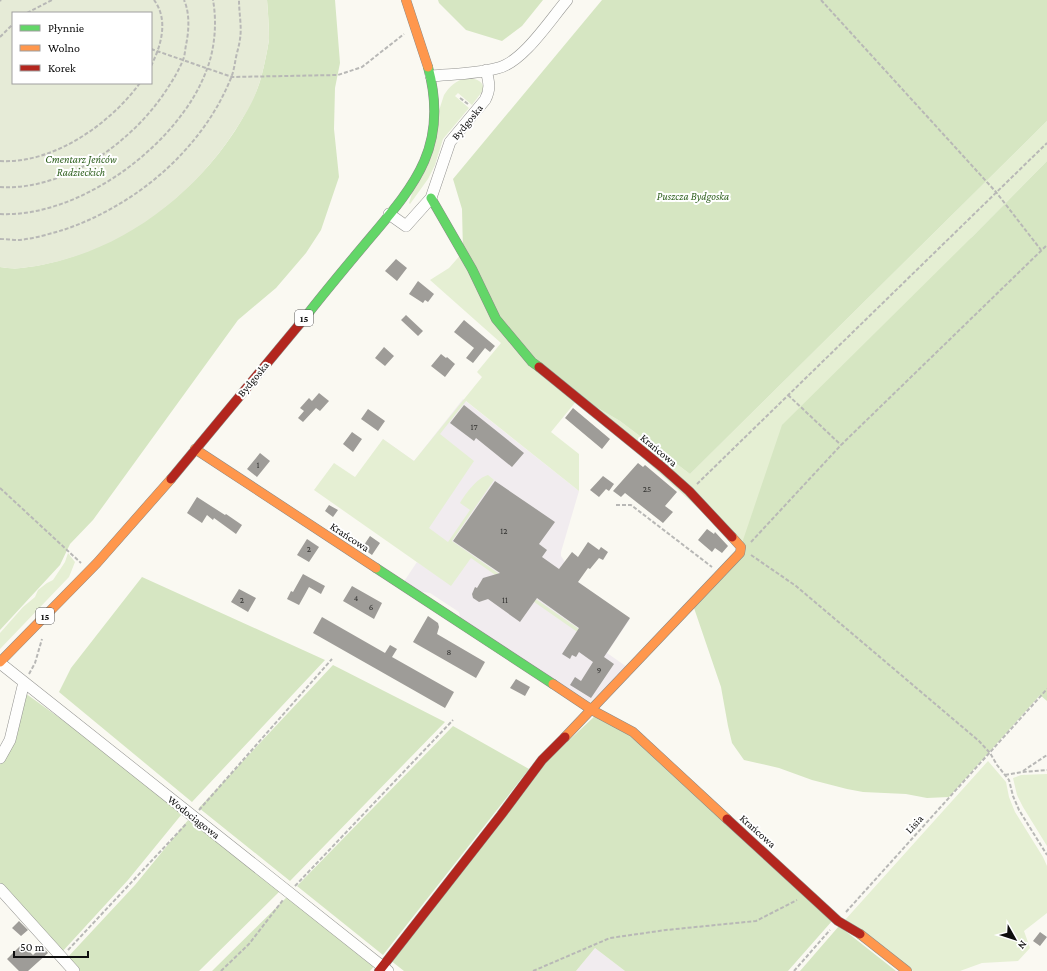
<svg xmlns="http://www.w3.org/2000/svg" width="1047" height="971" viewBox="0 0 1047 971" font-family="'Crimson Pro',serif">
  <style>
    .industrial { fill: #f1ecef }
    .green { fill: #e5efd3 }
    .forest { fill: #d6e6c2 }
    .cemetery { fill: #e6ebd7; fill-rule: evenodd }
    .building { fill: #9e9c98 }
    .lines { fill: none; stroke-linecap: round; stroke-linejoin: round }
    .street-casing { stroke: #949491; stroke-width: 12 }
    .fast-casing { stroke: #8b8a87; stroke-width: 10 }
    .slow-casing { stroke: #8b8a87; stroke-width: 10 }
    .jam-casing { stroke: #8b8a87; stroke-width: 10 }
    .path { stroke: #b8b8b6; stroke-width: 2; stroke-dasharray: 4 2; stroke-linecap: butt }
    .street { stroke: #fefefd; stroke-width: 11 }
    .fast { stroke: #63d668; stroke-width: 9 }
    .slow { stroke: #ff974d; stroke-width: 9 }
    .jam { stroke: #b3261e; stroke-width: 9 }
    .labels { text-anchor: middle; stroke-width: 4; stroke-linejoin: round; paint-order: stroke }
    .number-label { font-size: 9px; fill: #323230 }
    .shield { fill: #fff; stroke: #565656; stroke-width: 1 }
    .shield-label { font-size: 10px; font-weight: bold; fill: #0e0e0e }
    .street-label { font-size: 11px; fill: #0e0e0e; stroke: #fff }
    .park-label { font-size: 11px; font-style: italic; fill: #316221; stroke: #fff }
  </style>
  <rect width="100%" height="100%" fill="#faf9f2"/>
  <path class="industrial" d="M463,399L579,491L561,552V556L565,562L560,569L630,619L607,653L627,667L590,702L461,621L459,612L430,593L417,591L403,583L417,562L451,585L357,479L383,439L414,461Z
    M595,948L625,971H576Z"/>
  <path class="green" d="M467,78C475,79 482,79 484,89L472,105L458,93L455,96L469,108L443,139L435,165L428,179L410,204L409,203L444,95C450,86 456,80 467,78Z
    M1047,121V161L972,237L741,547L578,399L551,432L579,454V491L466,401L440,434L474,461L429,528L448,542L470,510L460,503C466,493 477,478 488,475L494,480L452,541L608,649L606,652L471,558L451,586L314,490L334,463L355,477L383,439L414,461L482,377L477,372L501,343L430,280L449,268L463,252L567,390L620,421L690,474Z
    M68,553L75,562L69,577L0,649V633L23,607L35,597L38,590L47,583L53,580L65,562Z
    M988,761L1006,782L1009,797L1015,812L1043,857L1047,866V913L1024,931L1030,948L1018,961L982,963L960,971H913L845,920Z
    M1047,774V846L1023,807L1017,795L1013,778L1021,775Z"/>
  <path class="forest" d="M267,0H335L340,63L335,88L334,129L339,177L321,230L306,253L276,288L238,320L93,520L70,544L60,565L0,630V267C7,268 14,269 21,268C114,258 208,189 249,106C252,100 256,93 258,87C262,78 268,48 269,39C269,26 268,13 267,0Z
    M438,0H543L522,26L502,41L466,30L439,3Z
    M602,0H1047V121L690,474L620,421L567,390L514,342L463,252L462,209L453,179Z
    M1047,161V701L1040,695L949,797L927,798L906,794L863,792L847,789L812,780L779,768L744,760L732,743L728,726L721,687L694,608L741,546L782,425L972,237Z
    M142,577L325,660L192,802L59,692L71,668Z
    M333,665L445,722L290,881L199,808Z
    M25,693L186,809L128,880L62,952L0,883V764L17,736L21,694Z
    M597,714L631,736L832,921L788,971H625L595,948L576,971H404L390,960L545,763Z
    M453,726L529,769L383,955L297,886Z
    M193,814L284,887L199,971H78L67,958L135,885Z
    M291,893L378,962L370,971H212Z
    M839,926L896,971H800Z"/>
  <path class="cemetery" d="M0,0H267C268,13 269,26 269,39C268,48 262,78 258,87C253,103 243,118 234,132C187,204 108,259 21,268C14,269 7,268 0,267ZM13,13H151V83H13Z"/>
  <path class="building" d="M396,259L407,268L397,281L385,271Z
    M418,281L434,294L428,302L425,300L423,303L409,294Z
    M406,315L423,331L418,336L401,320Z
    M464,320L495,346L490,352L485,348L473,363L466,358L474,348L454,332Z
    M384,347L394,356L385,366L375,358Z
    M441,354L446,358L447,357L455,364L445,377L431,366Z
    M319,393L329,401L320,411L316,408L303,422L298,418L304,411L300,408L309,398L312,401Z
    M464,405L524,453L512,467L476,438L474,441L450,423Z
    M573,408L610,439L602,449L565,418Z
    M368,409L385,421L378,431L361,419Z
    M352,432L362,439L353,452L343,444Z
    M260,453L270,461L257,477L247,469Z
    M638,463L643,467L645,465L677,492L665,506L673,512L663,523L625,493L621,497L613,491Z
    M603,476L614,484L609,491L606,489L599,497L590,490Z
    M495,481L555,522L539,544L547,550L542,557L559,569L572,552L578,557L588,542L599,550L601,547L608,552L603,560L599,558L590,569L588,568L578,582L630,618L604,657L614,664L591,698L570,685L575,677L581,681L593,662L579,652L576,657L572,655L570,659L562,654L579,628L537,598L520,622L488,599L479,602L473,598L472,594L475,587L477,588L483,578L500,573L453,541Z
    M197,497L225,515L226,514L242,525L236,534L214,518L213,520L207,515L202,523L187,513Z
    M329,505L338,510L333,517L325,511Z
    M707,529L714,534L715,532L728,546L722,553L715,548L712,552L698,540Z
    M370,536L380,543L372,555L362,548Z
    M307,539L319,547L309,562L297,555Z
    M303,574L325,586L321,594L309,587L299,605L287,599L291,591L293,592Z
    M352,586L382,603L374,619L343,601Z
    M239,589L256,598L248,612L231,602Z
    M428,616L438,623L439,627L437,634L485,662L476,678L413,642Z
    M322,617L385,653L390,645L397,649L392,657L454,692L445,708L313,633Z
    M516,679L530,687L525,696L510,688Z
    M19,921L28,930L21,936L12,928Z
    M1040,932L1047,937L1040,946L1033,941Z
    M22,944L33,955L42,946L48,953L28,971H19L7,959Z"/>
  <g class="lines">
    <g class="street-casing">
      <path id="street" d="M431,76C453,74 477,74 498,68C523,62 550,20 567,0
        M389,214L406,226L431,198L450,142L485,100C491,89 489,82 486,70
        M0,663L388,971
        M0,758L10,740L24,682
        M0,889L74,971"/>
    </g>
    <g class="fast-casing">
      <path id="fast" d="M431,198L472,269L496,319L532,362L539,367
        M303,320C323,294 344,269 365,244C413,187 450,148 428,67
        M376,568L553,684"/>
    </g>
    <g class="slow-casing">
      <path id="slow" d="M406,0L428,67
        M195,449L376,568
        M0,662L97,563L171,479
        M553,684L592,710L633,732L727,819
        M565,737L740,553L741,547L732,537
        M860,934L907,971"/>
    </g>
    <g class="jam-casing">
      <path id="jam" d="M539,367L662,467L689,491L732,537
        M171,479L303,320
        M727,819L838,921L860,934
        M379,971L501,815L542,760L565,737"/>
    </g>
    <path class="path" d="M821,0L996,192L1041,250
      M0,1L1,0
      M27,13L52,0
      M0,37L13,24
      M151,49L232,77L338,75L362,67L404,34
      M151,66C161,46 169,20 154,0
      M460,98L468,104
      M0,161C53,164 109,125 140,83
      M0,187C65,191 133,142 167,89C173,80 179,70 183,60C185,55 185,50 186,45C189,31 190,13 184,0
      M0,214C80,218 180,144 207,69C215,48 217,22 213,0
      M0,239C6,239 12,240 18,240C33,239 49,234 63,230C135,206 202,150 231,78C233,73 234,68 235,63C236,55 239,47 240,39C242,27 239,13 239,0
      M788,395L841,445
      M697,484L1047,143
      M0,488L81,563
      M616,505H631L712,567
      M751,542L841,445L1047,245
      M751,555L796,586L979,741L990,753L997,765L1009,780L1013,796L1019,810L1047,855
      M29,674L35,663L42,639
      M1023,771L1047,755
      M1005,775L1022,772L1047,770
      M199,810L332,659
      M295,886L453,720
      M846,912L1047,689
      M68,950L187,823
      M221,971L249,944L283,900
      M533,971L610,938L666,930L756,921L797,900
      M794,971L830,930"/>
    <use href="#street" class="street"/>
    <use href="#fast" class="fast"/>
    <use href="#slow" class="slow"/>
    <use href="#jam" class="jam"/>
  </g>
  <g class="labels">
    <g class="number-label">
      <text x="474" y="430">17</text>
      <text x="258" y="468">1</text>
      <text x="647" y="492">25</text>
      <text x="504" y="534">12</text>
      <text x="309" y="552">2</text>
      <text x="356" y="601">4</text>
      <text x="242" y="603">2</text>
      <text x="505" y="603">11</text>
      <text x="371" y="610">6</text>
      <text x="449" y="655">8</text>
      <text x="599" y="673">9</text>
    </g>
    <g class="shield">
      <rect x="295" y="310" width="18" height="16" rx="3"/>
      <rect x="36" y="608" width="18" height="16" rx="3"/>
    </g>
    <g class="shield-label">
      <text x="304" y="322">15</text>
      <text x="45" y="620">15</text>
    </g>
    <g class="street-label">
      <text transform="translate(467 122) rotate(-51)" y="4">Bydgoska</text>
      <text transform="translate(253 379) rotate(-50)" y="4">Bydgoska</text>
      <text transform="translate(659 450) rotate(40)" y="4">Krańcowa</text>
      <text transform="translate(350 537) rotate(33)" y="4">Krańcowa</text>
      <text transform="translate(194 817) rotate(38)" y="4">Wodociągowa</text>
      <text transform="translate(914 824) rotate(-48)" y="4">Lisia</text>
      <text transform="translate(758 831) rotate(42)" y="4">Krańcowa</text>
    </g>
    <g class="park-label">
      <text x="81" y="163">Cmentarz Jeńców<tspan x="81" dy="13">Radzieckich</tspan></text>
      <text x="693" y="200">Puszcza Bydgoska</text>
    </g>
  </g>
  <rect x="12" y="12" width="140" height="72" fill="#ffffff" stroke="#9f9f9f"/>
  <rect x="20" y="25" width="20" height="6" fill="#63d668" stroke="#9f9f9f"/>
  <text x="48" y="32" font-size="12" fill="#0e0e0e">Płynnie</text>
  <rect x="20" y="45" width="20" height="6" fill="#ff974d" stroke="#9f9f9f"/>
  <text x="48" y="52" font-size="12" fill="#0e0e0e">Wolno</text>
  <rect x="20" y="65" width="20" height="6" fill="#b3261e" stroke="#9f9f9f"/>
  <text x="48" y="72" font-size="12" fill="#0e0e0e">Korek</text>
  <g transform="translate(1015 939) rotate(129)" stroke="#ffffff" stroke-width="3" paint-order="stroke">
  <path d="M0-3L7 15L0 10L-7 15Z" fill="#0e0e0e"/>
  <text y="-6" font-size="11" font-weight="bold" text-anchor="middle" fill="#0e0e0e">N</text>
  </g>
  <path d="M14 951v6h74v-6" fill="none" stroke="#0e0e0e" stroke-width="2"/>
  <text x="20" y="951" font-size="12" fill="#0e0e0e" stroke="#ffffff" stroke-width="3" paint-order="stroke">50 m</text>
</svg>
